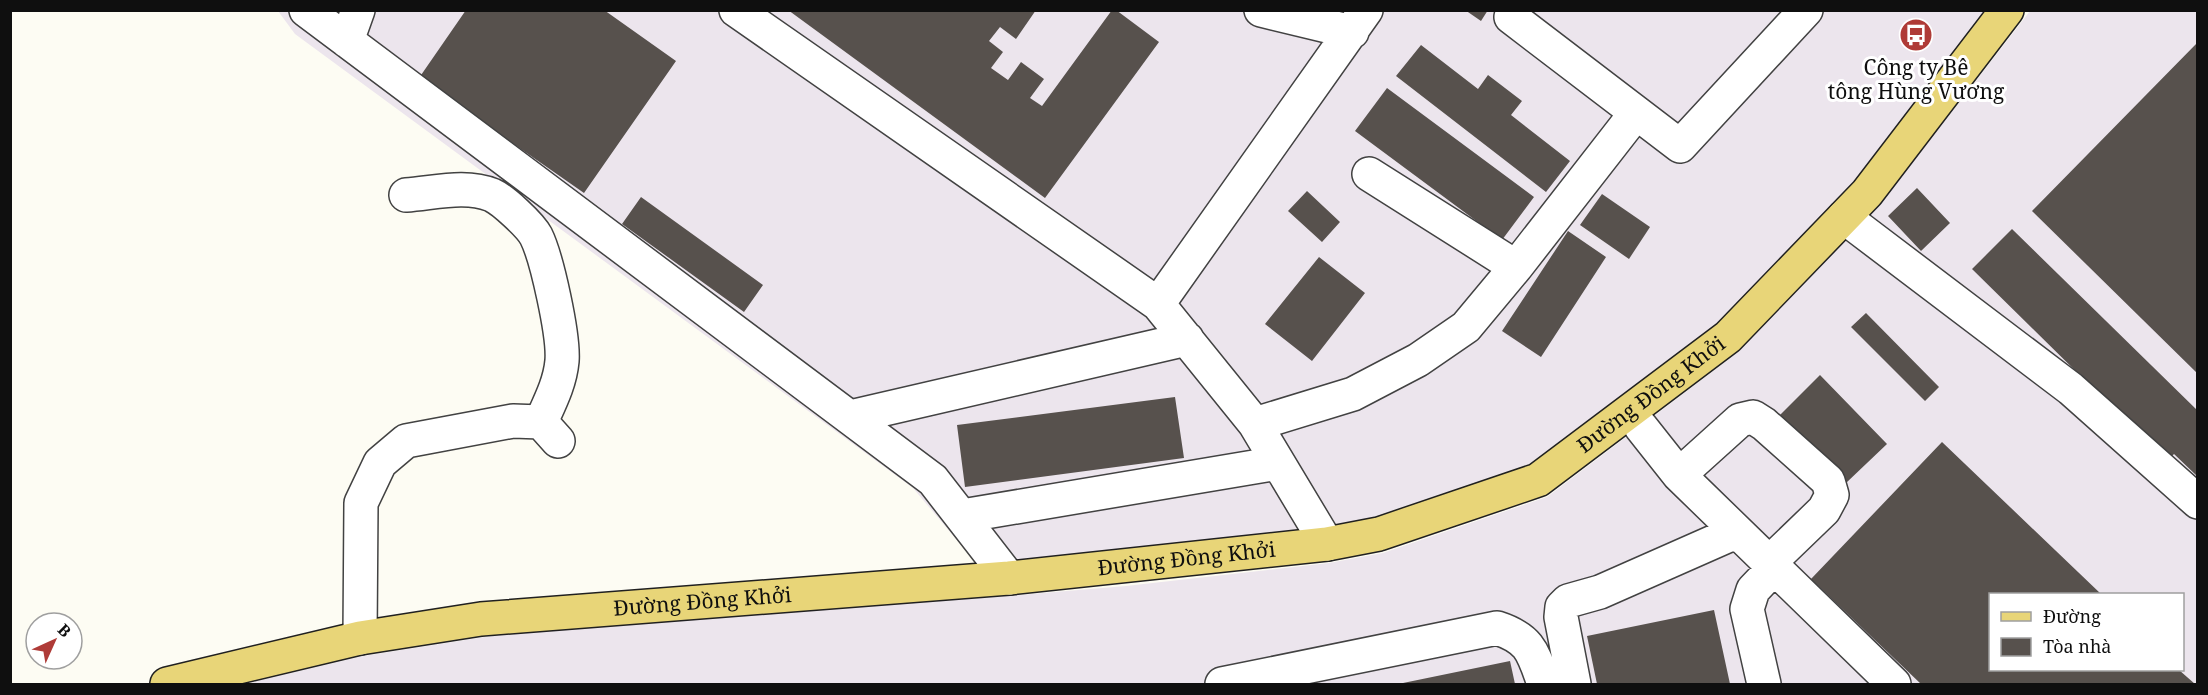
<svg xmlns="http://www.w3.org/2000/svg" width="2208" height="695" viewBox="0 0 2208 695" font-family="'Noto Serif',serif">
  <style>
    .industrial { fill: #ece5ed; fill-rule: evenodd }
    .building { fill: #57514d }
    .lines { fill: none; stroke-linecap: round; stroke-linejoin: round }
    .minor-casing { stroke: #424242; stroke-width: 36 }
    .major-casing { stroke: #202020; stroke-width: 36 }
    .minor { stroke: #fff; stroke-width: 33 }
    .major { stroke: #e8d578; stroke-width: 33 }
    .labels { text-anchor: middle; stroke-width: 6; stroke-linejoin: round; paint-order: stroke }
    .poi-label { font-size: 21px; fill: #0f0f0f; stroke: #fff }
    .street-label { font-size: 21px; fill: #0f0f0f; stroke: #fff }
  </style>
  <rect width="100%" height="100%" fill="#fdfcf3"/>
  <path class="industrial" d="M278,11H1985L1853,182L1713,327L1529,464L1370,518L1308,529L977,564L913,488L295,34Z
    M2030,11H2197V684H245L363,656L484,637L646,622L982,598L1126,586L1329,563L1383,553L1547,497L1737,353L1882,202ZM1990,594H2182V670H1990Z"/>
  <path class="building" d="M466,10H604L676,61L584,193L419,78Z
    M788,10H1036L1016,39L1000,27L989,41L1003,52L991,68L1008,80L1021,62L1044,79L1030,98L1042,106L1112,10H1116L1159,42L1045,198Z
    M1465,10H1488L1481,21Z
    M2198,42V374L2032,211Z
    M1421,45L1478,89L1488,75L1522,101L1511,115L1570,161L1546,192L1396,76Z
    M1387,88L1534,197L1502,240L1355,131Z
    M1917,188L1950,223L1921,251L1888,216Z
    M1307,191L1340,222L1322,242L1288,211Z
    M1602,194L1650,227L1629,259L1580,225Z
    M641,197L763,285L744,312L622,224Z
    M2012,229L2198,411V477L2174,454L2167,461L1972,269Z
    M1568,231L1606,257L1541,357L1502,331Z
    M1319,257L1365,293L1312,361L1265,324Z
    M1866,313L1939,387L1925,401L1851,327Z
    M1820,375L1887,444L1846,483L1780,415Z
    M1175,397L1184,458L965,487L957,425Z
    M1942,442L2101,594H1990V670H2179L2195,684H1921L1811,579Z
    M1714,610L1730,684H1597L1587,636Z
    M1510,661L1515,684H1403V683Z"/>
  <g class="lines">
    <g class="minor-casing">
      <path id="minor" d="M306,10L933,480L1009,578
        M736,10L1158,304L1255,424L1327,544
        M1261,10L1352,32
        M1511,17L1680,146L1806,10
        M347,41L358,10
        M1369,174L1516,267
        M406,195C434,193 466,184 492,195C503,200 530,225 536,236C547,258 564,336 562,361C560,383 550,402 541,422
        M1844,217L2071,389L2198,502
        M1158,304L1366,10
        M850,417L1187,339
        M1255,424L1353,394L1418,360L1466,327L1516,267L1636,113
        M1641,427L1679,475L1894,684
        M1679,475L1740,420L1753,417L1764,424L1828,481L1832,495L1824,510L1769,563
        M962,516L1278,463
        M360,638L361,503L380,463L406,441L513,421L541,422L558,441
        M1222,684L1497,628C1531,639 1533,653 1544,684
        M1574,684L1561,617L1562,607L1568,601L1600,592L1736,532
        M1764,684L1747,609L1753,590L1774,568"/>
    </g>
    <g class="major-casing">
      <g id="major">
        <path id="s1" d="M167,684L360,638L481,619L1009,578L1327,544L1379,534L1538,480L1728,337L1867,193L2007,10"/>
      </g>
    </g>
    <use href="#minor" class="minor"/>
    <use href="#major" class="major"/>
  </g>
  <defs>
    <g id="bus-disc" transform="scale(1.725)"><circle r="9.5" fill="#af3b37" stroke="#fff"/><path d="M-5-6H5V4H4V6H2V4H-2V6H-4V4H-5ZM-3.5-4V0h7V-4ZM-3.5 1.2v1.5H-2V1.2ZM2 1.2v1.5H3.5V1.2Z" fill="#fff"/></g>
  </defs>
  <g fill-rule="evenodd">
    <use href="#bus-disc" x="1916" y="35"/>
  </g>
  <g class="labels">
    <g class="poi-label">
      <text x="1916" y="75">Công ty Bê<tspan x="1916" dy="24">tông Hùng Vương</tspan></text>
    </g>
    <g class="street-label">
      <text dy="7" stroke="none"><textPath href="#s1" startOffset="1533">Đường Đồng Khởi</textPath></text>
      <text dy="7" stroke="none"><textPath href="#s1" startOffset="1029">Đường Đồng Khởi</textPath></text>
      <text dy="7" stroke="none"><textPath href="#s1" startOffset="543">Đường Đồng Khởi</textPath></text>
    </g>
  </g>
  <rect width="2208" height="695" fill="none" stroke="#0f0f0f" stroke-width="24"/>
  <rect x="1989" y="593" width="195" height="78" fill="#ffffff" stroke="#9f9f9f" stroke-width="1.5"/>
  <rect x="2001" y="612" width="30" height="9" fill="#e8d578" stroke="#9f9f9f" stroke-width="1.5"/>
  <text x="2043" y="623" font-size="18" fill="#0f0f0f">Đường</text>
  <rect x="2001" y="638" width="30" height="18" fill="#57514d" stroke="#9f9f9f" stroke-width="1.5"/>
  <text x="2043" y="653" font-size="18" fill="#0f0f0f">Tòa nhà</text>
  <g transform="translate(54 641) rotate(45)"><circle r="28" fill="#ffffff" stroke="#9f9f9f" stroke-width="1.5"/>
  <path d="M0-4.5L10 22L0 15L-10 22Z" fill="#af3b37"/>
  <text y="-9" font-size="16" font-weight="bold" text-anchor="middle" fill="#0f0f0f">B</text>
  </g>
</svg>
